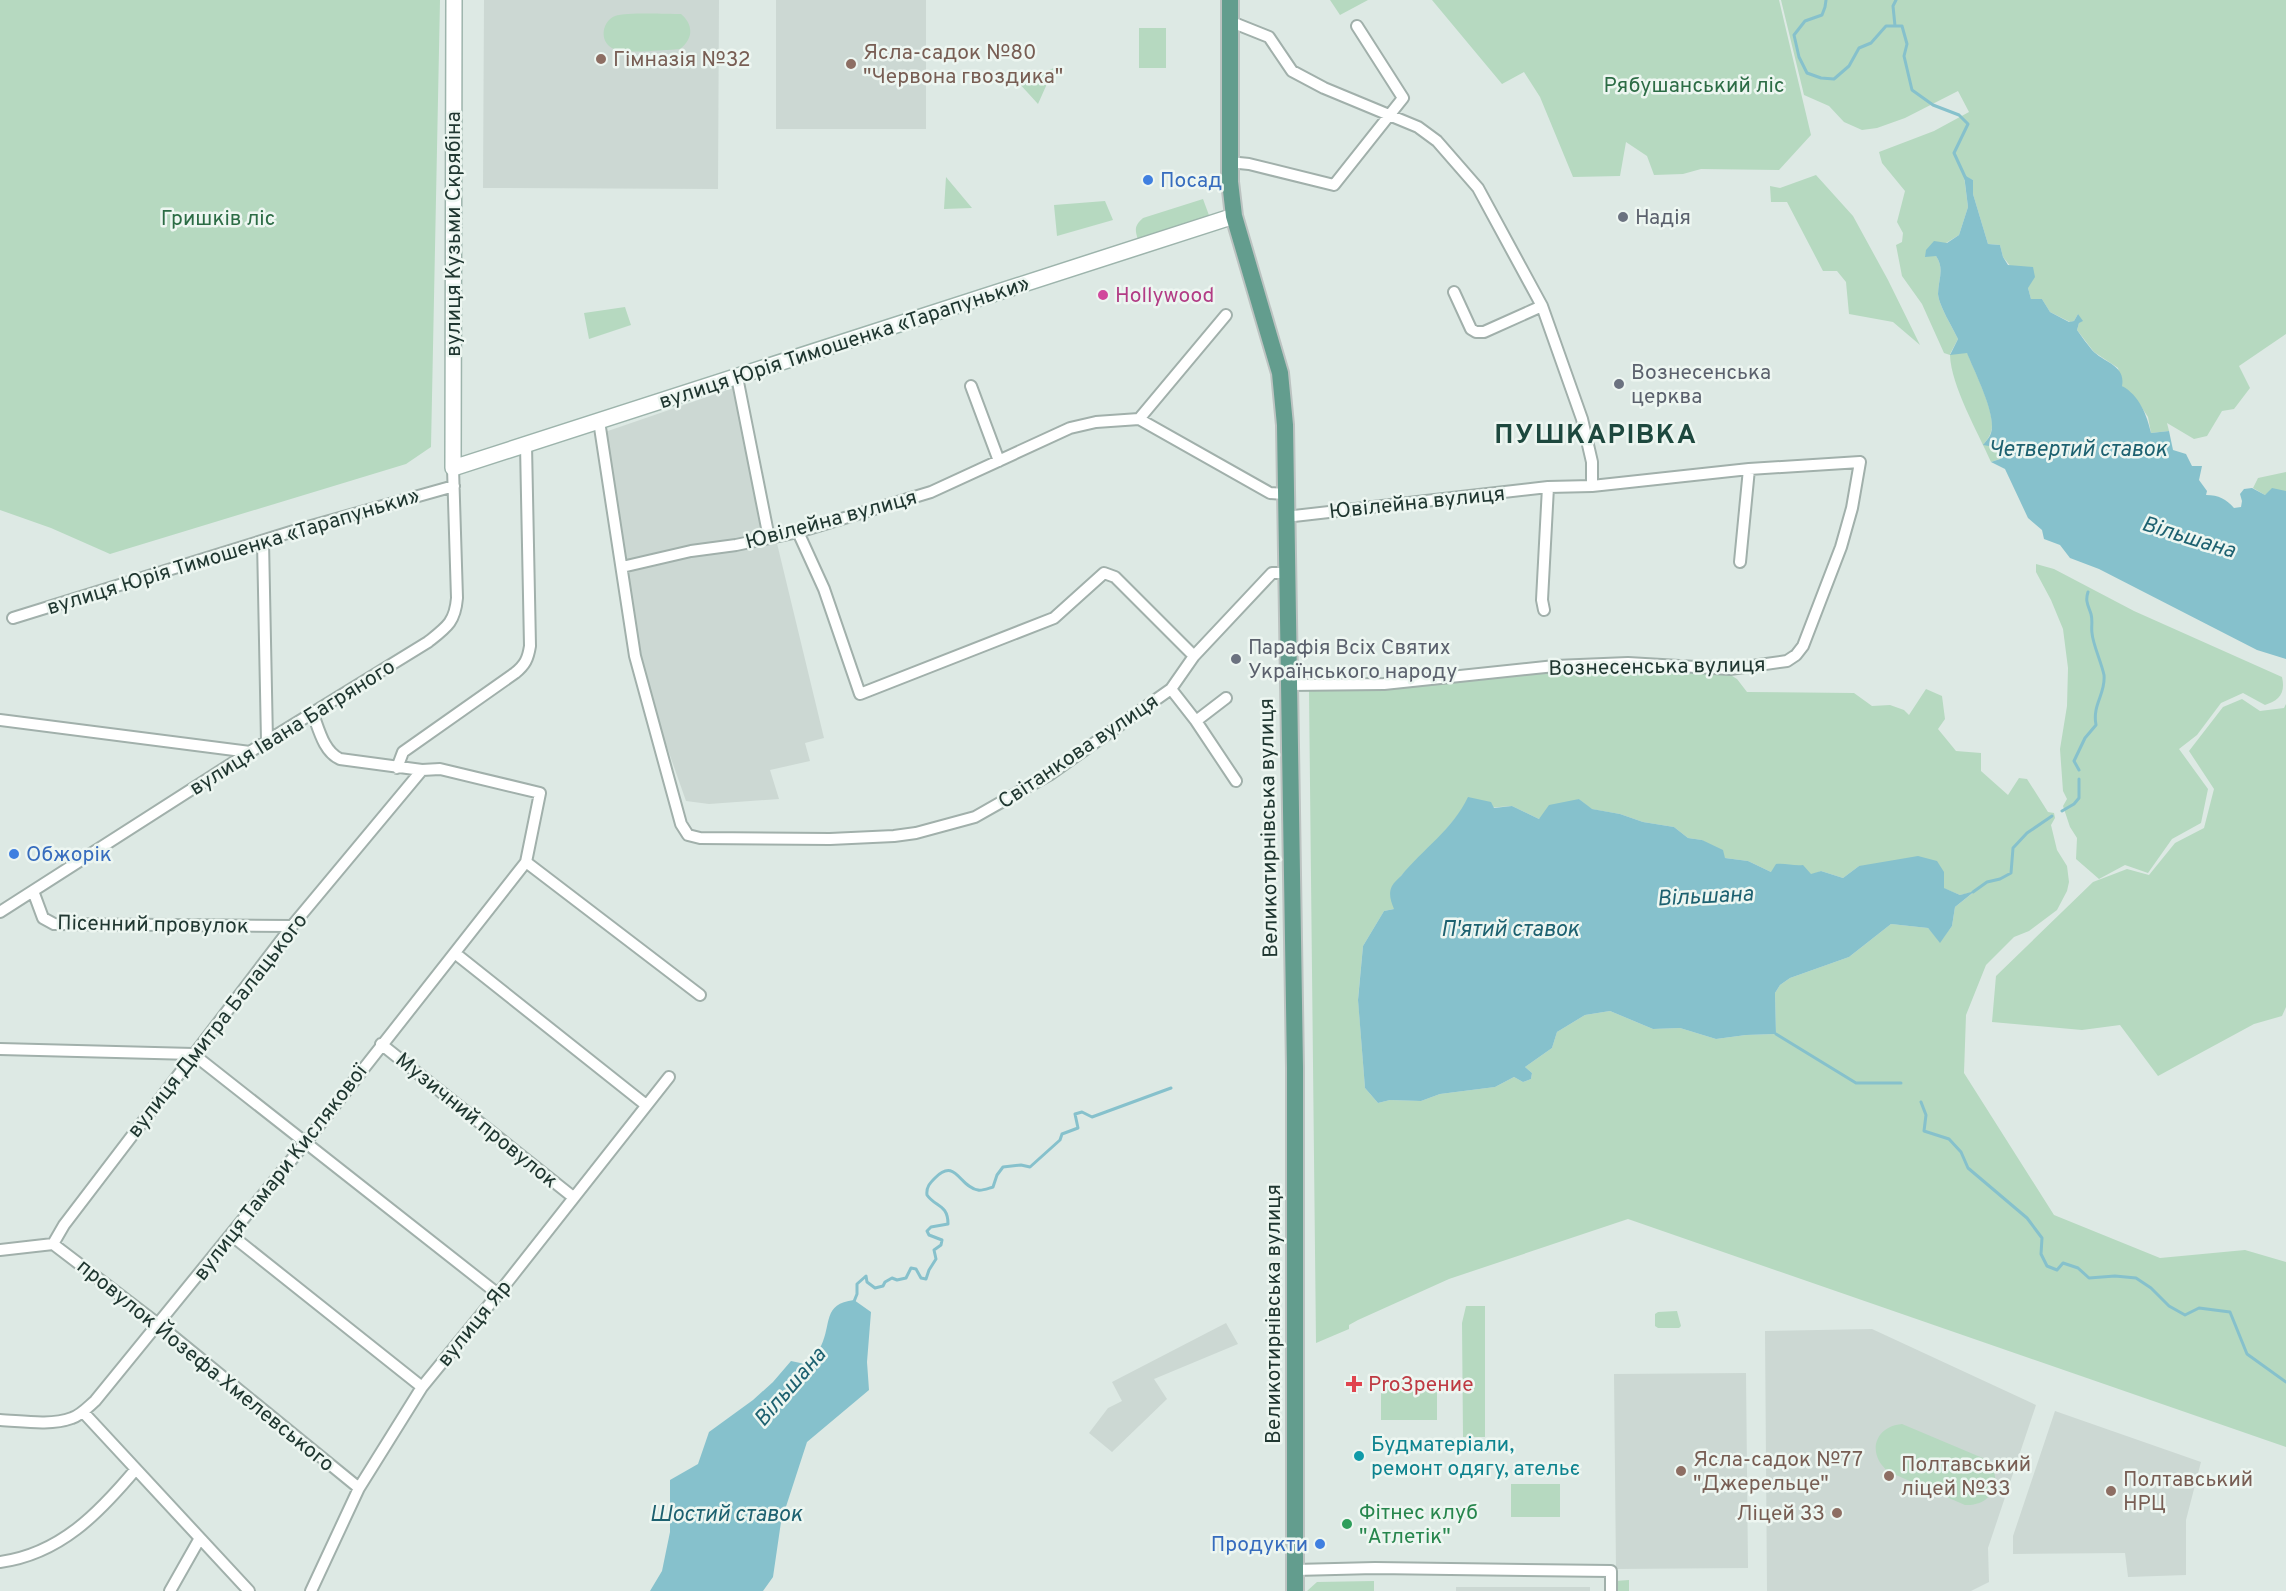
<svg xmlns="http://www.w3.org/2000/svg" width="2286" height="1591" viewBox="0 0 2286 1591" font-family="Overpass,sans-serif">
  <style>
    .built { fill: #ccd8d3 }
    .green { fill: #b6d9c0; fill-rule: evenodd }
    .water { fill: #86c1cc }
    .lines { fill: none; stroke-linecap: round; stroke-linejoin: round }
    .stream { stroke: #86c1cc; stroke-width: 3 }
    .street-casing { stroke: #a1b0ab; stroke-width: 14 }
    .secondary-casing { stroke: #9db4ac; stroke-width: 18 }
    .primary-casing { stroke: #bcc3c1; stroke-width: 20 }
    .street { stroke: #fff; stroke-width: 10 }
    .secondary { stroke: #fff; stroke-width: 15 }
    .primary { stroke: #639d8e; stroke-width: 16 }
    .education-dot { fill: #8d6e63; stroke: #edf6f1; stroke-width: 2 }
    .shop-dot { fill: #3f7fe0; stroke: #edf6f1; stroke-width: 2 }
    .worship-dot { fill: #6b7280; stroke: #edf6f1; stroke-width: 2 }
    .hotel-dot { fill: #d1479c; stroke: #edf6f1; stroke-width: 2 }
    .health-dot { fill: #e0444e; stroke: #edf6f1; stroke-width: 2 }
    .culture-dot { fill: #0f9aa8; stroke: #edf6f1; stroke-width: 2 }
    .leisure-dot { fill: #2e9e5b; stroke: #edf6f1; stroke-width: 2 }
    .labels { text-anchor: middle; stroke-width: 5; stroke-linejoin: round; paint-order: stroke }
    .education-label { font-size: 21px; fill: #785e54; stroke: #edf6f1; text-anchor: start }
    .park-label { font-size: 21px; fill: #2c6c45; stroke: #edf6f1 }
    .shop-label { font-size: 21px; fill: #366cbe; stroke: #edf6f1; text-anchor: start }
    .worship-label { font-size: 21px; fill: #5b616d; stroke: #edf6f1; text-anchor: start }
    .street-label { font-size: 21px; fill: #203731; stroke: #edf6f1 }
    .hotel-label { font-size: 21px; fill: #b23c85; stroke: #edf6f1; text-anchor: start }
    .health-label { font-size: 21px; fill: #be3a42; stroke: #edf6f1; text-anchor: start }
    .culture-label { font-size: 21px; fill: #0d838f; stroke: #edf6f1; text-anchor: start }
    .leisure-label { font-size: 21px; fill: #27864d; stroke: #edf6f1; text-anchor: start }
    .water-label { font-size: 22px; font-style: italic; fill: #1d6170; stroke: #edf6f1 }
    .district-label { font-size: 27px; font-weight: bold; letter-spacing: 1.5px; fill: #1d483e; stroke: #edf6f1 }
  </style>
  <rect width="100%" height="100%" fill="#dde9e4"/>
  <path class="built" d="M484,0H719L718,189L483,188Z
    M776,0H926V129H776Z
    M739,386L824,738L805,743L810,761L770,770L779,799L709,804L686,801L635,656L602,433Z
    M1226,1323L1238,1344L1154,1379L1167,1399L1112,1452L1089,1433L1108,1408L1122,1401L1112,1382Z
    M1872,1329L2036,1405L1988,1548L1989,1582L1971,1591H1767L1765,1331Z
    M1746,1373L1748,1568L1616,1569L1614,1374Z
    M2055,1411L2201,1462L2186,1520V1575L2128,1577L2125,1553L2013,1554V1536Z
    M1456,1587H1590V1591H1456Z"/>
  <path class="green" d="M0,0H440L431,447L406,464L110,554L51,528L0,510Z
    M1330,0H1368L1340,15Z
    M1432,0H1779L1811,135L1779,170L1701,169L1683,174L1654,175L1647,156L1626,142L1620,176L1573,177L1540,97L1524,72L1502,84Z
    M1781,0H2286V334L2239,366L2250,388L2234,409L2222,411L2207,436L2194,439L2167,423L2169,431L2151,433L2148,417L2140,405L2122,386L2118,368L2094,352L2077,330L2079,323L2078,314L2074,321L2070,322L2050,312L2042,299H2031L2028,288L2003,257L2000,245L1988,244L1973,194V180L1964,176L1968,207L1959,235L1925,256H1936C1945,269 1938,280 1938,294C1939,306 1953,328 1958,339L1950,354L1967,352C1974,371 1997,414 1991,432C1990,436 1986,441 1984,444L2001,448L2000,459L1991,462C1978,432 1951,386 1950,355L1944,353L1922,304L1902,276L1896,245L1902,242L1903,233L1897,222L1905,191L1882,163L1879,152L1934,131L1969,112L1958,91L1905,118L1877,128L1862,130L1844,122L1829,106L1804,95Z
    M681,14C694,25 693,39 680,49C666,50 626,54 614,49C599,43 601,22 615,16C627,12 666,14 681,14Z
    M1139,28H1166V68H1139Z
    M1054,68L1038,104L1017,81Z
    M1816,175L1853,216L1888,280L1920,345L1893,322L1849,314L1846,282L1837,271H1823L1787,202H1771L1770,186L1780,188Z
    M946,177L972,208L944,209Z
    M1203,199L1210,218L1138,240C1135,230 1134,226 1143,218Z
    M1105,201L1113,220L1057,236L1054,205Z
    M625,307L631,325L589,339L584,313Z
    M2286,472V491L2265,495L2253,488L2258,478Z
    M2036,564L2054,569L2134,611L2282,677C2286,694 2278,701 2265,705L2243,693L2221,703L2197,735L2179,749L2208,789L2201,823L2172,839L2148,873L2125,865L2099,879L2076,859L2077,838L2070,827L2063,806L2067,799L2063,791L2060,749L2067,706L2068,668L2063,629L2051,600L2036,572Z
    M1567,668L1721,669L1737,679L1747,692L1854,693L1872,706L1890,705L1904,710L1909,715L1926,689L1942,696L1945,719L1938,729L1956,751L1981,753V771L2008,795L2019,778L2027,779L2048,812L2054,813L2055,818L2051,825L2057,850L2067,866L2069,882L2067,891L2057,910L2029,931L2014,937L1986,965L1966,1015L1964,1073L2054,1215L2160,1258L2245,1250L2286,1262V1447L1628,1219L1449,1279L1358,1320L1349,1325V1329L1316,1343L1309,691L1312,689ZM1579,799L1591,809L1620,814L1643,822L1674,827L1688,838L1702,840L1725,858L1748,861L1771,872L1811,875L1821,871L1843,878L1859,866L1944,872L1943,888L1960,895L1974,892L1955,907L1952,926L1940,942L1928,928L1891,924L1849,957L1790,978L1780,985L1775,993L1776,1034L1746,1035L1716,1039L1680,1028L1653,1029L1610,1011L1585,1015L1557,1032L1552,1048L1525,1067L1532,1073L1531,1079L1523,1082L1514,1077L1495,1087L1440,1094L1421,1101L1390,1100L1378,1103L1365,1088L1358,999L1363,946L1384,911L1394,909L1401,876L1438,839L1462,810L1512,806L1539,819Z
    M2242,699L2260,711L2284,708L2286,704V1007L2282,1016L2254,1024L2158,1076L2120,1025L2082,1030L1992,1022L1996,976L2093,882L2127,869L2149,875L2175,843L2204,828L2214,789L2189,751L2223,707Z
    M1466,1306H1485V1437H1463L1462,1323Z
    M1677,1311L1681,1326L1679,1328H1658L1655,1326V1314L1658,1312Z
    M1381,1380H1437V1420H1381Z
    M1902,1424L1985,1459C2006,1478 1993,1507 1965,1505L1889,1472C1867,1455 1873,1427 1902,1424Z
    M1511,1484H1560V1517H1511Z
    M1629,1580V1591H1615V1581Z
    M1374,1581V1591H1307L1317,1582Z"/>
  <path class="water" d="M1964,175L1973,180V194L1988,244L2000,245L2003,257L2008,265L2033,267L2035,277L2028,288L2031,299H2042L2050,312L2069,322L2074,321L2078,314L2083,321L2079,323L2077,330C2082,337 2087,344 2092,350C2104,363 2126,365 2122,386C2139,395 2147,415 2151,433L2169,431L2173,450L2186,454L2192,466H2202L2199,480L2207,491L2206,495C2219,495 2226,499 2234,508L2241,507L2242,501L2240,494L2244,489L2252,488L2265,495L2272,488L2286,491V659L2257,650L2099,569L2070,558L2060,545L2044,539L2042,530L2028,518L2005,469L1991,462L2000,459L2001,448L1983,445C1986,441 1990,437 1991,433C1997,415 1974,371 1967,353L1950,355L1958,339C1953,328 1939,306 1938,294C1938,280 1945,269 1936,256L1925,257L1926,250L1934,241L1947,243L1959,235L1968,207Z
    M1468,797L1491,802L1494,808L1512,806L1539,819L1549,805L1579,799L1592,809L1620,814L1643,822L1674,827L1688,838L1702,840L1723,850L1725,858L1748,861L1771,872L1776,864C1786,863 1793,866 1803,865L1811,874L1821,871L1843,878L1859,866L1918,856L1937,861L1944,872V888L1960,895L1975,891L1955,907L1952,926L1940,943L1928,928L1891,924L1849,957L1790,978L1780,985L1775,993L1776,1034L1746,1035L1716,1039L1680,1028L1653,1029L1610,1011L1585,1015L1557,1032L1552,1048L1525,1067L1532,1073L1531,1079L1523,1082L1514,1077L1495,1087L1440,1094L1421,1101L1390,1100L1378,1103L1365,1088L1358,1000L1363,946L1384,911L1394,909C1391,901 1388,894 1392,886C1394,882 1398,879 1401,876C1423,849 1453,829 1468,797Z
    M854,1300L871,1312L867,1362L869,1390L807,1442L781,1522L773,1577L763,1591H650L662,1571L670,1532V1480L698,1464L709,1432L753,1400L773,1382L791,1361L805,1364C810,1358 817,1352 821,1346C832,1324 822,1304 854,1300Z"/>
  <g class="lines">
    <path class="stream" d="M1826,0L1825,7L1822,15L1805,21L1794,35L1799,57L1807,73L1821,78L1834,79L1849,66L1859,48L1871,43L1886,26H1902L1907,44L1904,56L1912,90L1933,105L1959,115L1968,124L1954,153L1966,179
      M1895,26L1893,6L1896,0
      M2079,770L2074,761L2085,738L2096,725C2092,704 2106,694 2104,675C2101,661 2093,645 2092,633C2091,627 2093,621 2091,614C2088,605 2085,601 2088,592
      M2062,811L2074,804L2079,798V779
      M1973,892L1987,882L2000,879L2011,873L2013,848L2027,833L2052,816
      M1776,1034L1856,1083H1901
      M1921,1102L1926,1115L1924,1131L1949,1139L1961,1152L1968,1168L2027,1218L2042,1238L2041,1254L2047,1266L2057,1270L2063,1263L2078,1268L2089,1278L2115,1276L2136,1278L2151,1288L2169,1306L2185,1315L2199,1308L2230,1312L2247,1354L2286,1382
      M853,1304L857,1294V1284L866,1276L867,1282L875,1288L883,1286L885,1282L892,1278L897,1280L906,1278L911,1268L916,1269L921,1278L926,1279L929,1270L936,1259L934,1250L941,1245L942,1240L929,1235L927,1231L931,1227L948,1224C948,1204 935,1207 927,1195C926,1187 930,1183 935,1178C956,1157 959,1187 978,1190C982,1191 989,1188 993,1187L997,1175L1003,1167L1021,1165L1030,1167L1060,1140L1062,1134L1078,1128L1075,1114L1082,1112L1092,1117L1171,1088"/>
    <g class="street-casing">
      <path id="street" d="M1229,21L1269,37L1292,71L1324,88L1418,127L1437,141L1478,188L1542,306L1582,419L1592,462V486
        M1229,162L1249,164L1334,185L1403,98L1357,26
        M1454,292L1471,329L1476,332H1484L1542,306
        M737,377L769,538
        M971,386L999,461
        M1139,419L1226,315
        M599,421L635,656L681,824L688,835L700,838L830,839L894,836L916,833L975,817L1049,775L1171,689L1194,656L1272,573H1286
        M1285,517L1548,487L1592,486L1749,469
        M798,532L824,589L860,694L1054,618L1104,573L1115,577L1194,656
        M263,541L267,741
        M622,567L691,551L736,545L798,532L931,492L1070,428L1096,422L1139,419L1270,493L1285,494
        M1544,610L1542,600L1548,487
        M13,618L297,530L454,486
        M1288,685L1384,684L1555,666L1628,663L1730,669L1787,661L1796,655L1803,646L1841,547L1852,508L1860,462L1749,469L1740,562
        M1171,689L1196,721L1236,781
        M0,720L250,752
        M1196,721L1226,698
        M397,768L403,752L515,673C525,665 528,659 530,646L526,445
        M526,862L700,995
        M33,891L43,918L54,924L292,926
        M0,912L267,741L428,642C447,627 455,622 457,598L453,468
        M456,954L646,1105
        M381,1044L573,1197
        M0,1049L193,1054L498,1294
        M231,1235L422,1387
        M53,1244L158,1324L359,1488
        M0,1250L53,1244L64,1225L292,926L422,770
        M83,1412L249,1591
        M0,1420C22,1421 50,1426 72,1418C81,1415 88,1407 95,1401L306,1142L526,862L540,793L440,769L422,770L340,759C324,752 319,730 313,714
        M0,1562C60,1554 99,1513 136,1469
        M1295,1570L1375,1568L1611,1571V1591
        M170,1591L200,1538
        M311,1591L359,1488L422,1387L498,1294L669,1077"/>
    </g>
    <g class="secondary-casing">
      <path id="secondary" d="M454,0L453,468L1234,216"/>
    </g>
    <g class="primary-casing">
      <path id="primary" d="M1230,0V182L1234,216L1280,373L1285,425L1295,1068V1591"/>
    </g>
    <use href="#street" class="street"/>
    <use href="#secondary" class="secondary"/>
    <use href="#primary" class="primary"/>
  </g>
  <g class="education-dot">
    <circle cx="601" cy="59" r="6"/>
    <circle cx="851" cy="64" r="6"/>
    <circle cx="1681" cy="1471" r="6"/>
    <circle cx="1889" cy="1476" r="6"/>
    <circle cx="2111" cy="1491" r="6"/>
    <circle cx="1837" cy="1513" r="6"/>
  </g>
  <g class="shop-dot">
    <circle cx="1148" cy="180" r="6"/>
    <circle cx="14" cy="854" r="6"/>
    <circle cx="1320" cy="1544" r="6"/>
  </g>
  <g class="worship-dot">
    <circle cx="1623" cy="217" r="6"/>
    <circle cx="1619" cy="384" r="6"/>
    <circle cx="1236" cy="659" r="6"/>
  </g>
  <circle class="hotel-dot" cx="1103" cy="295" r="6"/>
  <path class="health-dot" d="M1351 1375h6v6h6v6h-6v6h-6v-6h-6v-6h6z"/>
  <circle class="culture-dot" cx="1359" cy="1456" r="6"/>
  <circle class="leisure-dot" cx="1347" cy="1524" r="6"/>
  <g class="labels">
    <g class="education-label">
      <text x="863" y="59">Ясла-садок №80<tspan x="863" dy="24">"Червона гвоздика"</tspan></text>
      <text x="613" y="66">Гімназія №32</text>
      <text x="1693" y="1466">Ясла-садок №77<tspan x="1693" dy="24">"Джерельце"</tspan></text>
      <text x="1901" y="1471">Полтавський<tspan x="1901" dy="24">ліцей №33</tspan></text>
      <text x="2123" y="1486">Полтавський<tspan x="2123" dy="24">НРЦ</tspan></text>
      <text x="1825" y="1520" text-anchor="end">Ліцей 33</text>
    </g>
    <g class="park-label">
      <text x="1694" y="92">Рябушанський ліс</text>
      <text x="218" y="225">Гришків ліс</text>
    </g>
    <g class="shop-label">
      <text x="1160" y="187">Посад</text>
      <text x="26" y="861">Обжорік</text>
      <text x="1308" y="1551" text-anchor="end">Продукти</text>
    </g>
    <g class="worship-label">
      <text x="1635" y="224">Надія</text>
      <text x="1631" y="379">Вознесенська<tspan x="1631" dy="24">церква</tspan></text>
      <text x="1248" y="654">Парафія Всіх Святих<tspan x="1248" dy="24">Українського народу</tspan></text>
    </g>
    <g class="street-label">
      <text transform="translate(453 234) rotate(-90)" y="7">вулиця Кузьми Скрябіна</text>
      <text transform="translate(844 342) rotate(-18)" y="7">вулиця Юрія Тимошенка «Тарапуньки»</text>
      <text transform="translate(1417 502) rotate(-6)" y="7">Ювілейна вулиця</text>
      <text transform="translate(831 519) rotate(-15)" y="7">Ювілейна вулиця</text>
      <text transform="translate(233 551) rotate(-17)" y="7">вулиця Юрія Тимошенка «Тарапуньки»</text>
      <text transform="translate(1657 666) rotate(-1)" y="7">Вознесенська вулиця</text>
      <text transform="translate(292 727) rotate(-32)" y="7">вулиця Івана Багряного</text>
      <text transform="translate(1078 751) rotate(-34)" y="7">Світанкова вулиця</text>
      <text transform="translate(1268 828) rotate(-91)" y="7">Великотирнівська вулиця</text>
      <text transform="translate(153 924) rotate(1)" y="7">Пісенний провулок</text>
      <text transform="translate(217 1025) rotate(-52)" y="7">вулиця Дмитра Балацького</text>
      <text transform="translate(477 1120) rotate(39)" y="7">Музичний провулок</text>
      <text transform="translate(280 1172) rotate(-52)" y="7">вулиця Тамари Кислякової</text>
      <text transform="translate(1273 1314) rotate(-90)" y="7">Великотирнівська вулиця</text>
      <text transform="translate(474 1323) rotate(-51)" y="7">вулиця Яр</text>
      <text transform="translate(206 1365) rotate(39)" y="7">провулок Йозефа Хмелевського</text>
    </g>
    <g class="hotel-label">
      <text x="1115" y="302">Hollywood</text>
    </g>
    <g class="health-label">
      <text x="1368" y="1391">ProЗрение</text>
    </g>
    <g class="culture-label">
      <text x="1371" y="1451">Будматеріали,<tspan x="1371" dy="24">ремонт одягу, ательє</tspan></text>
    </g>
    <g class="leisure-label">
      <text x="1359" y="1519">Фітнес клуб<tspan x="1359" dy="24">"Атлетік"</tspan></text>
    </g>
    <g class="water-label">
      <text x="2078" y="456">Четвертий ставок</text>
      <text transform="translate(2189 536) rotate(17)" y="8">Вільшана</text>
      <text transform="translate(1705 895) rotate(-3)" y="8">Вільшана</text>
      <text x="1510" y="936">П'ятий ставок</text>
      <text transform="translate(789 1386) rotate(-49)" y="8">Вільшана</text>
      <text x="726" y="1521">Шостий ставок</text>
    </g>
    <g class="district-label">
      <text x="1596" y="443">ПУШКАРІВКА</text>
    </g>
  </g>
</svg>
